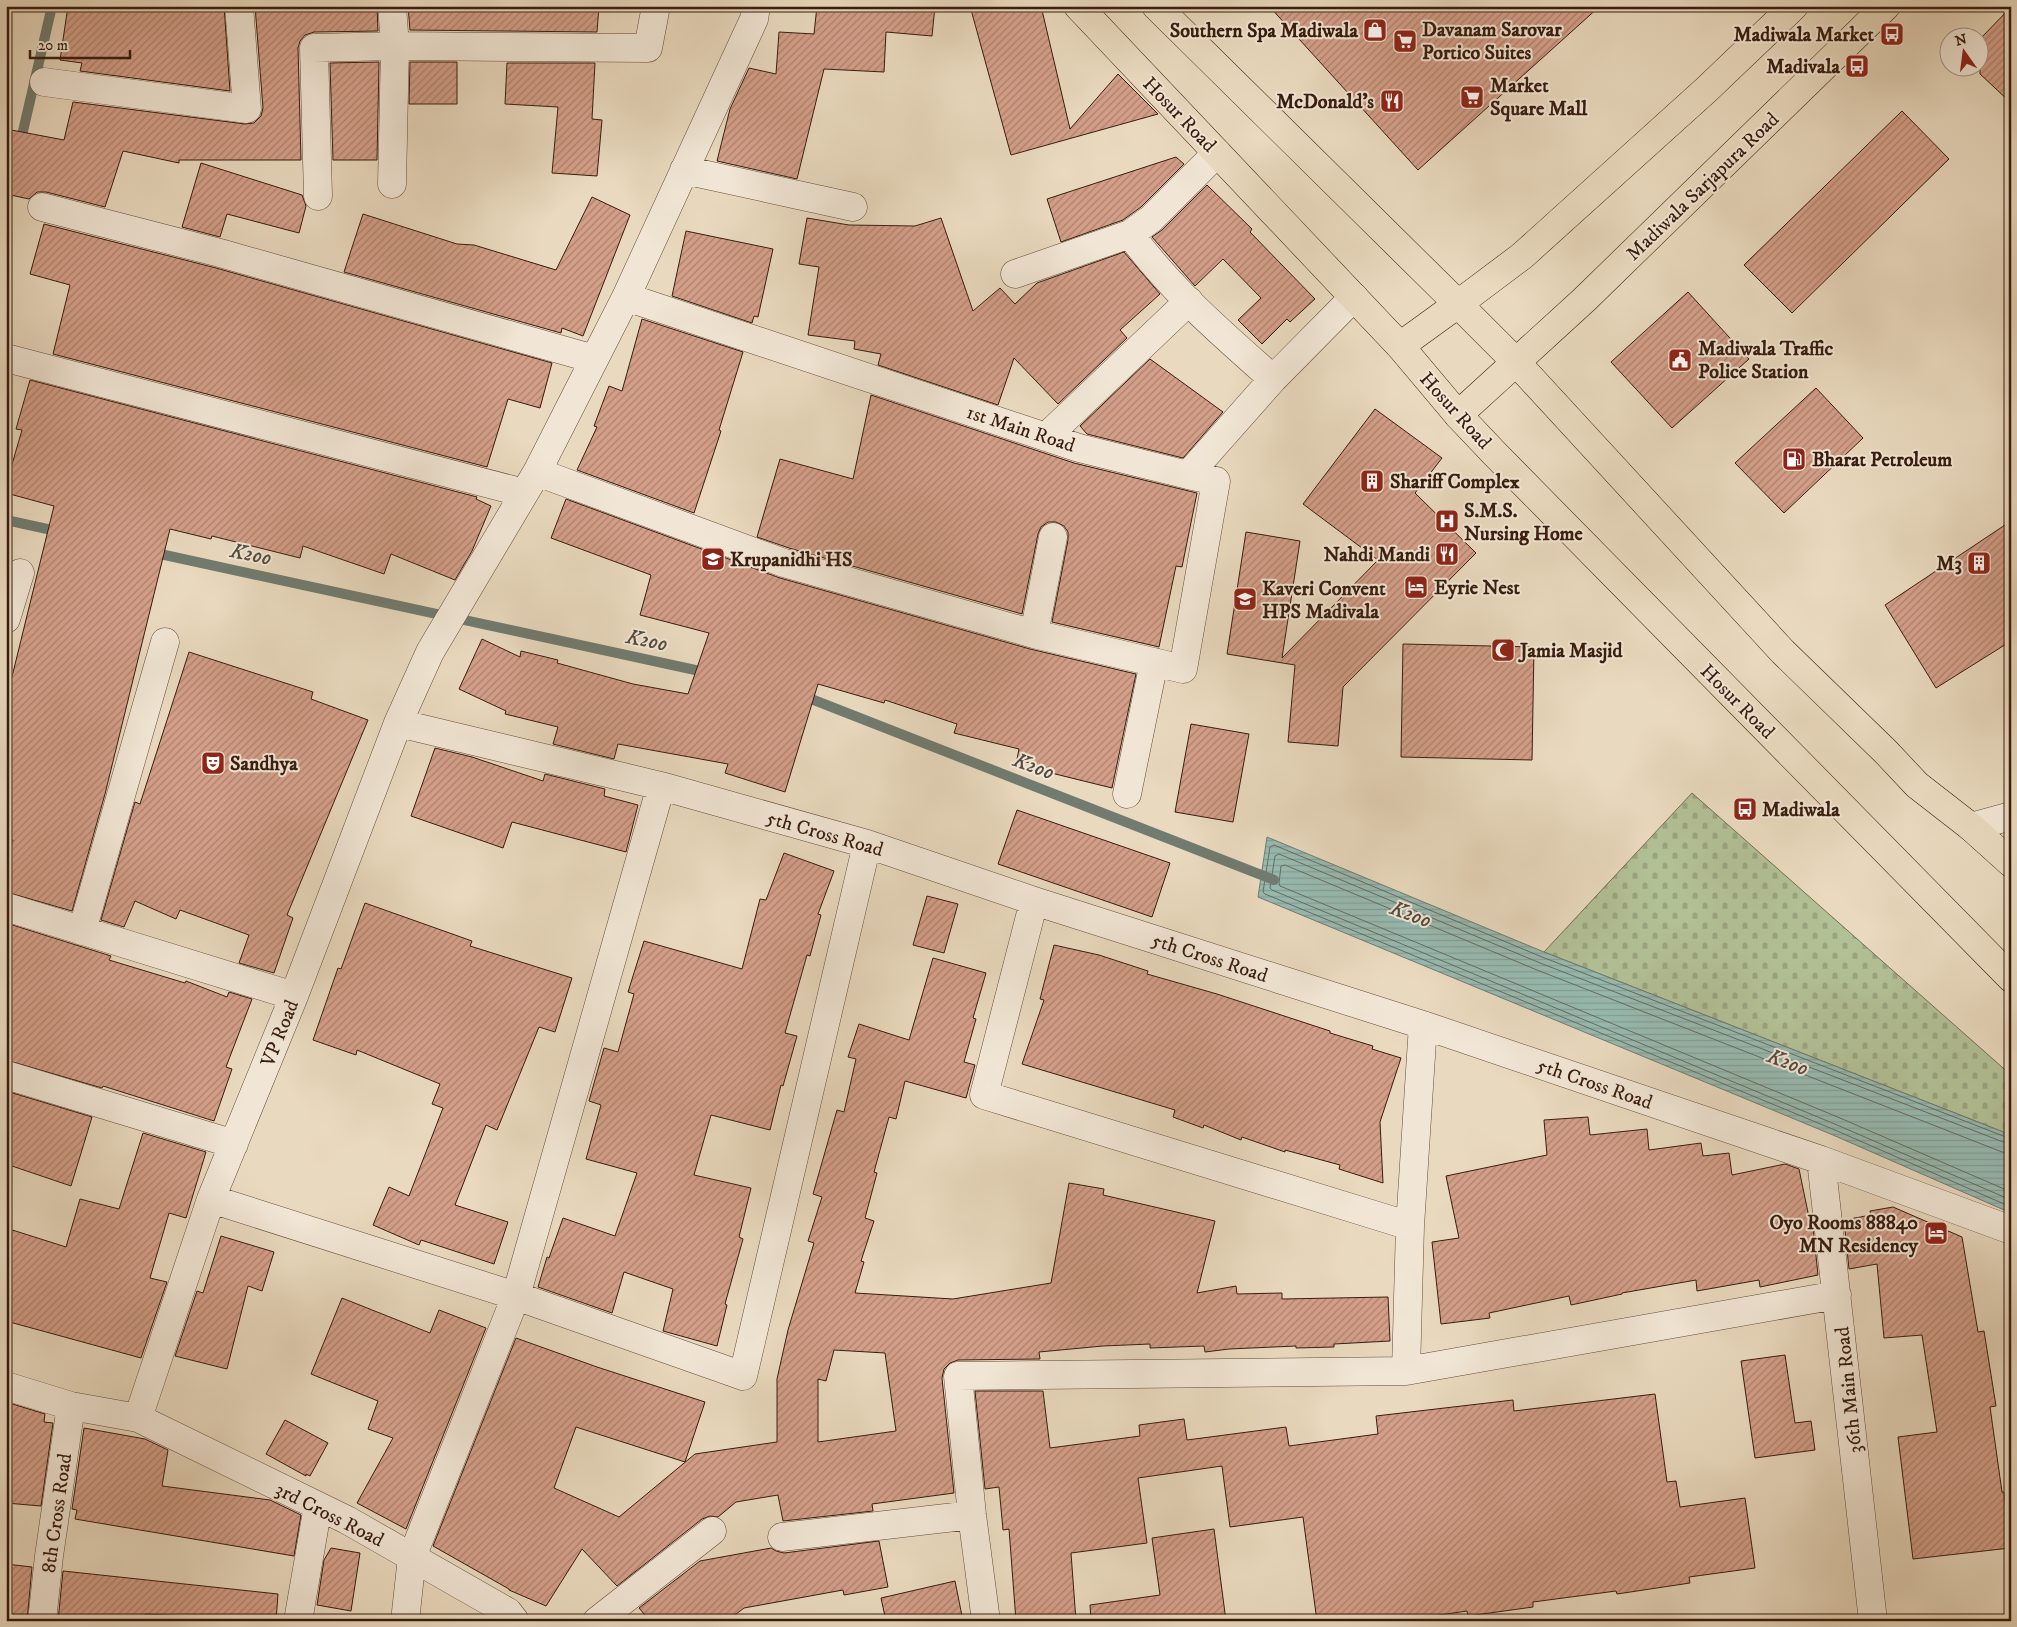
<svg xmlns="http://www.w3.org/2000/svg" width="2017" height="1627" viewBox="0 0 2017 1627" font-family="'IM FELL DW Pica',serif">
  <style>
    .cemetery { fill: url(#cemetery-stones); stroke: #756e52 }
    .water { fill: url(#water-rules); stroke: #717b6f }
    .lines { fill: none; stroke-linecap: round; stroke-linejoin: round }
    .shore { stroke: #686b5f; stroke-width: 1 }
    .stream { stroke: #717b6f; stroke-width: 10 }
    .building { fill: url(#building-hatch); stroke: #381c0e; fill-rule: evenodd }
    .minor-casing { stroke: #644b3a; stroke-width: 29 }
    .major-casing { stroke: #381c0e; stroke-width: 29 }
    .highway-casing { stroke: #381c0e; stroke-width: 29 }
    .minor { stroke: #f1e6d5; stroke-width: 28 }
    .major { stroke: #e9d9be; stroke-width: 28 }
    .highway { stroke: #e9d9be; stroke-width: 28 }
    .labels { text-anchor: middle; stroke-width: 4; stroke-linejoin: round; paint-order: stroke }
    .poi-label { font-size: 20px; font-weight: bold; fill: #381c0e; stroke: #f1e6d5; text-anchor: start }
    .street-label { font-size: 20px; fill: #381c0e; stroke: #f1e6d5 }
    .water-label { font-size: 21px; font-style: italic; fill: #544b3f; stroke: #f1e6d5 }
  </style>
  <defs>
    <pattern id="cemetery-stones" width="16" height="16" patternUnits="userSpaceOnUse" patternTransform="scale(1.25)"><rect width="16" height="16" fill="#b2c095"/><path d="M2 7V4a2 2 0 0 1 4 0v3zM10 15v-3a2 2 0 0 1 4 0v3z" fill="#9aa47f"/></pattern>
    <pattern id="water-rules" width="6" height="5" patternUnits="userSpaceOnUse" patternTransform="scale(1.25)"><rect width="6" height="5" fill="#97bab0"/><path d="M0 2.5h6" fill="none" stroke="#839f96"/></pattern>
    <pattern id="building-hatch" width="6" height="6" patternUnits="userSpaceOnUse" patternTransform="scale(1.25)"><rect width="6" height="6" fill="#d49f89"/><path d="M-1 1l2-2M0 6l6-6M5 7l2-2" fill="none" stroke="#ad816e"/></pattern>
  </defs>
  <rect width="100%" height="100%" fill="#e9d9be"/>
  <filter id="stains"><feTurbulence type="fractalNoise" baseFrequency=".004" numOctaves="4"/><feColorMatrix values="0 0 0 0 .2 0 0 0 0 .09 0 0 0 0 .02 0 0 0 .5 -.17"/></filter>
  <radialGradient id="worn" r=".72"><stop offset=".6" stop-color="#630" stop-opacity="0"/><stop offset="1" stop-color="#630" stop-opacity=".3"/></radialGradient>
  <path class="cemetery" d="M1692,793L2011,1075V1135L1544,952Z"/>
  <path class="water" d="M1267,837L1544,952L2011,1135V1213L1833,1135L1258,897Z"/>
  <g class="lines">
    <path class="shore" d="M2011,1139L1542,957L1274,845L1270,847L1263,892L1265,894L1835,1130L2011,1207
      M2011,1145L1540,963L1279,854L1275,856L1270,888L1272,890L1837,1125L2011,1200
      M2011,1153L2002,1152L1537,970L1285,865L1281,866L1279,883L1280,886L1840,1118L2011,1192"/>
    <path class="stream" d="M20,144L52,6
      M6,205L11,183
      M6,520L61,532
      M151,552L709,673
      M801,695L1274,880"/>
  </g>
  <path class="building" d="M68,6H224L230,91L80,71L82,63L60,60Z
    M255,6H377L378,31L314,32L305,35L300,41L298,48L301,160H179V163L123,151L105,207L46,192H37L29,199L6,194V129L64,140L73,102L245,124L254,123L261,116L263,108Z
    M408,6H599L597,32L410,30Z
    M817,6H935L932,36L886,32L884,72L824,69L797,179L717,161L730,109L749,68L776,74L779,32L814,34Z
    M970,6H1041L1070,129L1118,74L1158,114L1011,155Z
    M1269,6H1600L1418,170Z
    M2011,7V103L1980,74V39Z
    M379,62L377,160H333L330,63Z
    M410,62H457V104H409Z
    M507,63H595L592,119L602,120L597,176L552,173L558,107L505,104Z
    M1902,111L1949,159L1792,313L1744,265Z
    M1176,157L1184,164L1141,207L1123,220L1061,242L1047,199Z
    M201,163L302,195L306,206L299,233L227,214L220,237L182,227Z
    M1207,185L1252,229L1250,232L1315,299L1290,322L1287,319L1262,344L1238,320L1261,298L1223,259L1195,286L1152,237L1162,230Z
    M592,197L630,215L583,336L562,328L561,333L344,272L363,214L457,244L474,245L556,270Z
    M807,218L849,225L915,226L941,218L973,311L1000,288L1015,304L1037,283L1124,252L1160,294L1120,330L1127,338L1058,404L1014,358L998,405L878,365L881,354L854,349L855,341L808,335L819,267L799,264Z
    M44,224L216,268L552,363L540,408L508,399L487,467L53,354L70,285L30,274Z
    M686,231L773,249L758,317L754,316L752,323L672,296Z
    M1688,292L1749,359L1672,428L1611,362Z
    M642,319L743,352L719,430L721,431L694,513L577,470L597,427L594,426L609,386L622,391Z
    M1150,359L1223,412L1183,458L1087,434L1080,426Z
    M30,380L477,497L476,499L491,506L472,551L455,580L391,554L384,574L303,546L300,558L212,536L211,539L170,529L105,794L72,911L6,892V863L13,840L6,837V701L54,506L6,493V485L22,430L16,429Z
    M1816,388L1863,438L1784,513L1735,463Z
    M871,395L1074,463L1197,493L1182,567L1176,566L1159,647L1052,622L1068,540V532L1064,526L1056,522H1048L1041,527L1038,534L1022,614L789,548L757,537L780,459L853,479Z
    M1375,409L1442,458L1415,493L1476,553L1343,687L1338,746L1288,742L1295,665L1227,654L1246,532L1300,541L1282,658L1378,560L1303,504Z
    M566,499L780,578L1030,649L1136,674L1112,788L1031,768L1033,764L1017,759L1019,749L954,733L957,724L885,700L884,703L818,684L785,792L725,773L728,764L618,744L614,759L553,744L558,727L505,714L506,711L459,689L482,639L520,657L521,651L558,660L557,663L633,684L688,694L709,633L640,615L651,575L551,538Z
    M2011,521V641L1936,688L1885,605Z
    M1403,644L1534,647L1532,760L1401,757Z
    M189,652L313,692L311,699L368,720L287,915L293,918L274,973L239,963L249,935L180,910L176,919L135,901L124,927L101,920L135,802L140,804Z
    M1191,724L1249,734L1233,822L1175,812Z
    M435,748L472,757L543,781L545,774L605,789L604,796L638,805L626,852L512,822L503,848L411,816Z
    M1017,810L1170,863L1152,917L998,864Z
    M784,853L834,871L818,914L821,915L810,956L807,955L785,1033L797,1036L783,1086L781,1085L770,1130L711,1115L694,1175L751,1188L739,1237L743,1239L725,1304L727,1305L717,1346L663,1331L673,1289L624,1272L612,1313L538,1287L547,1257L549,1258L563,1218L615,1236L637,1173L586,1159L601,1105L589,1101L604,1048L618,1052L634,994L628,992L644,941L742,969L760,899L766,900Z
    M927,896L958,904L944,953L913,945Z
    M365,903L472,941L470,946L572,978L555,1032L539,1027L497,1130L486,1125L455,1205L508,1222L494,1264L421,1240L419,1245L373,1225L389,1187L409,1196L443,1108L432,1104L440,1084L357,1050L356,1055L313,1040L338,968L341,969Z
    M6,923L111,956L109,960L185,983L186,981L227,997L229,992L252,999L226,1067L232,1069L214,1121L103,1086L102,1088L6,1060Z
    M1054,945L1099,955L1148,971L1147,974L1217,994L1330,1031V1033L1373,1046L1372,1049L1401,1058L1380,1122L1383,1183L1339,1169L1340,1165L1285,1150V1152L1242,1137L1241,1140L1204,1125L1203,1128L1173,1117L1175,1110L1022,1064L1044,1000L1040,999Z
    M933,958L986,973L973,1018L976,1019L964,1062L975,1065L966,1098L905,1081L896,1119L889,1117L874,1172L877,1173L865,1218L874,1221L861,1261L864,1262L855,1293L953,1299L1051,1283L1069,1183L1104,1189L1103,1195L1215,1221L1197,1293L1236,1286L1237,1294L1282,1293V1299L1388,1297L1390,1341L1334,1344V1347L1296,1348V1346L1229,1349L1205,1352L1204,1346L1150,1348V1344L1103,1346L1039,1352L1040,1359L958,1360L950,1363L944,1369L942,1378L954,1493L872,1504L873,1511L783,1521L778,1495L736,1502L718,1517L710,1516L702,1519L617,1586L582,1549L546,1606L509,1590V1589L433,1546L516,1338L597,1367L705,1402L685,1462L576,1427L554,1488L619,1517L695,1454L777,1442V1379L788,1330L814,1243L808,1241L822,1197L813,1194L837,1110L844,1112L856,1059L848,1057L859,1024L909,1040ZM834,1350L885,1353L896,1431L818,1442V1379L826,1381Z
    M6,1091L92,1117L71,1186L6,1164Z
    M1588,1117L1590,1135L1647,1129L1649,1150L1701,1143L1703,1156L1729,1153L1732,1175L1785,1164L1799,1169L1811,1227H1813L1818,1275L1760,1287L1759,1280L1697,1291L1696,1280L1622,1293V1294L1571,1305L1569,1296L1489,1313L1490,1318L1441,1324L1432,1242L1459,1238L1446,1176L1547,1155L1544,1120Z
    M143,1133L206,1152L186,1218L169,1213L150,1278L167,1282L141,1358L6,1321V1228L66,1247L80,1199L119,1209Z
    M1893,1207L1962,1237L1978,1332L1984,1331L1996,1406L1990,1407L2002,1492H2004L2010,1548L1913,1559L1898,1437L1937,1432L1922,1335L1884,1338L1877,1264L1849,1269L1844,1220L1871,1215L1870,1211Z
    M221,1236L274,1252L262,1291L248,1286L227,1369L175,1356L197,1291L203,1293Z
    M342,1298L430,1333L439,1310L486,1328L406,1529L357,1503L393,1438L368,1429L378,1401L311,1374Z
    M1785,1355L1795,1423L1811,1421L1815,1450L1755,1458L1741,1361Z
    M975,1391H1043L1050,1448L1140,1436L1139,1425L1184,1419L1187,1440L1286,1427L1289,1446L1378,1434L1376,1416L1513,1400L1514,1411L1655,1394L1667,1482L1676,1481L1680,1507L1745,1498L1755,1568L1689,1577L1690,1583L1617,1594L1616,1591L1533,1602V1607L1468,1616L1467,1611L1399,1621H1317L1303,1517L1230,1527L1222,1466L1138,1478L1147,1543L1071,1553L1076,1621H1016L1009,1529L1003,1530L999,1487L985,1489Z
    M6,1402L45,1414L44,1422L53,1423L41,1506L6,1503Z
    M285,1420L328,1443L310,1476L306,1474V1476L266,1454Z
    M84,1428L145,1439L168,1450L162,1486L270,1500L301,1515L294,1556L75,1519L77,1510L72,1509Z
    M1214,1529L1226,1621H1091L1090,1605L1160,1595L1152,1538Z
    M879,1541L888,1587L844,1595L843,1590L744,1608L727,1621H650L639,1608L700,1561L771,1548L776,1551L784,1553Z
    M331,1548L360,1553L351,1611L317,1605L324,1560Z
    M6,1564L32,1567L27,1621H6Z
    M63,1571L278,1594L276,1621L145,1614L144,1621H58Z
    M955,1581L962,1616L943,1621H886L881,1598Z"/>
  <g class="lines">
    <g class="minor-casing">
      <path id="minor" d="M44,82L247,109L239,6
        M684,170L853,207
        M392,184L395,46L648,48L656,6
        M318,196L314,48L395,46L392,6
        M42,207L220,253L594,359
        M1130,234C1170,289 1222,334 1273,379
        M1015,274L1130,234L1151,219L1217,153
        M626,297L1079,448L1188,475L1273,379L1354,297
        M6,358L524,493
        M1046,437L1189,301
        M537,472L784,563L1034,634L1053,537
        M6,619L20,573
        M1034,634L1183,669L1216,481L1188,475
        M398,723L661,786L867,844L1034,901L1423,1025L1821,1160L2011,1230
        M1127,794L1154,662
        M1971,827L2011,816
        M1034,901L984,1095L1410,1226
        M6,907L294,996
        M82,931L165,642
        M6,1075L234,1144
        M1821,1160L1873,1621
        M211,1199L516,1296L743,1376L867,844
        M1406,1371L1410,1226L1423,1025
        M6,1386L71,1406L138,1418L347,1520L508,1612L515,1621
        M138,1418L211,1199L294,996L398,723L430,652L537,472L626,297L754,19L756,6
        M782,1537L972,1515
        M42,1621L49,1556L71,1406
        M298,1621L318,1506
        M405,1621L412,1557L516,1296L661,786
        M597,1621L712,1531
        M986,1621L972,1515L958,1376L1406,1371L1837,1295"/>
    </g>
    <g class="major-casing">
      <path id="major" d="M1078,6L1400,346
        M1156,6L1458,304L1522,256L1706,90L1794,6
        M1458,415L1584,300L1886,6"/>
    </g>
    <g class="highway-casing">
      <path id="highway" d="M2011,863L1971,827L1917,785L1886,752L1783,652L1516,362L1458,304L1400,346L1458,415L1495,454L2011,978"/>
    </g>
    <use href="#minor" class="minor"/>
    <use href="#major" class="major"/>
    <use href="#highway" class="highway"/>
  </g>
  <defs>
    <g id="shop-square" transform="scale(1.25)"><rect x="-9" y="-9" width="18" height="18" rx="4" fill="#8f2418" stroke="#f1e6d5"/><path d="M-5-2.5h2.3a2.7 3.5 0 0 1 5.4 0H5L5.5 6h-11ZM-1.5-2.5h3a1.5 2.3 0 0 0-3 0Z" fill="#fff"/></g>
    <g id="bus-square" transform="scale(1.25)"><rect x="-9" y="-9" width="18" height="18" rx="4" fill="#8f2418" stroke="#f1e6d5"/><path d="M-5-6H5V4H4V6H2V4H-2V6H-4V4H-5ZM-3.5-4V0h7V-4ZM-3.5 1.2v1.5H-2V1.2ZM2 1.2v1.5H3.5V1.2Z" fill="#fff"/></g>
    <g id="supermarket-square" transform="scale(1.25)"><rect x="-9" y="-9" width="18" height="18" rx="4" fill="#8f2418" stroke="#f1e6d5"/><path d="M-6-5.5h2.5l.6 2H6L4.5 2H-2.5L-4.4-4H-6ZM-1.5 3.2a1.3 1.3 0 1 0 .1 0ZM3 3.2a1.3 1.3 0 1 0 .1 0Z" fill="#fff"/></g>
    <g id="restaurant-square" transform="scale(1.25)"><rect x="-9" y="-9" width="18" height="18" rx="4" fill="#8f2418" stroke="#f1e6d5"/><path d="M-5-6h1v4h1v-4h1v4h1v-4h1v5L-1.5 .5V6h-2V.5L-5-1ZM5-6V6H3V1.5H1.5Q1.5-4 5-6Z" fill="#fff"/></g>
    <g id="civic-square" transform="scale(1.25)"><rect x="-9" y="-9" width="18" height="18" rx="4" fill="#8f2418" stroke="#f1e6d5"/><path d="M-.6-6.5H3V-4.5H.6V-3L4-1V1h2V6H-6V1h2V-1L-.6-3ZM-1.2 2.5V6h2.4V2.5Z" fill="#fff"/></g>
    <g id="fuel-square" transform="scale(1.25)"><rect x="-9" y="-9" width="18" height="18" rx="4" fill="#8f2418" stroke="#f1e6d5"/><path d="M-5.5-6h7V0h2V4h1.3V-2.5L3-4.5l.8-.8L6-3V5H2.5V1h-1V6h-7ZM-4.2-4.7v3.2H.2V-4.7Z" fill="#fff"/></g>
    <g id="building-square" transform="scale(1.25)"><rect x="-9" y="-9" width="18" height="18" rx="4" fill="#8f2418" stroke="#f1e6d5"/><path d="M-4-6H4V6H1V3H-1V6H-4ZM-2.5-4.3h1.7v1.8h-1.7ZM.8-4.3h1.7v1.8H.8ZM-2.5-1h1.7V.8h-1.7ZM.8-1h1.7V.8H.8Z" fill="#fff"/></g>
    <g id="hospital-square" transform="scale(1.25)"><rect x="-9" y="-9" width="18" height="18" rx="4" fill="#8f2418" stroke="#f1e6d5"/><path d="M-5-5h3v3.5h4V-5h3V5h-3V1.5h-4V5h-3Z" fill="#fff"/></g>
    <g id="school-square" transform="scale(1.25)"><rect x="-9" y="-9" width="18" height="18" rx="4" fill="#8f2418" stroke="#f1e6d5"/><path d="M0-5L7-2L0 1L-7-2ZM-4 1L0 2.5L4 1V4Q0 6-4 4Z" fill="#fff"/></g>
    <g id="hotel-square" transform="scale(1.25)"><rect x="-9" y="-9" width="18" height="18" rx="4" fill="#8f2418" stroke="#f1e6d5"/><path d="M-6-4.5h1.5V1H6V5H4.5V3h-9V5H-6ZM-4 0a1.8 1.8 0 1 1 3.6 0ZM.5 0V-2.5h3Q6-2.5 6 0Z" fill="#fff"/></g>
    <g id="mosque-square" transform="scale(1.25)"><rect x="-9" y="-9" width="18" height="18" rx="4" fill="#8f2418" stroke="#f1e6d5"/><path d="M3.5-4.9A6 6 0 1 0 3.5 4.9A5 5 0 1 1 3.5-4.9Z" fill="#fff"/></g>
    <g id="theatre-square" transform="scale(1.25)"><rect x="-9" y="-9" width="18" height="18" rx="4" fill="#8f2418" stroke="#f1e6d5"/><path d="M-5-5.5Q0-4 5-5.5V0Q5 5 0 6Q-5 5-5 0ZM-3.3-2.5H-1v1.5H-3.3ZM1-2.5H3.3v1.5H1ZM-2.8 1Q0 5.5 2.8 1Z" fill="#fff"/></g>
  </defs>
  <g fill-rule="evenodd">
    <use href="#shop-square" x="1375" y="30"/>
    <use href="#bus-square" x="1892" y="34"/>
    <use href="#supermarket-square" x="1405" y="41"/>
    <use href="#bus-square" x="1857" y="66"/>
    <use href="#supermarket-square" x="1472" y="97"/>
    <use href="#restaurant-square" x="1392" y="101"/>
    <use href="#civic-square" x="1680" y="360"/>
    <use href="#fuel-square" x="1794" y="459"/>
    <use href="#building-square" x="1372" y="481"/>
    <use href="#hospital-square" x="1447" y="521"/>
    <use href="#restaurant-square" x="1447" y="554"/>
    <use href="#school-square" x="713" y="559"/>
    <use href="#building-square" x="1979" y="563"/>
    <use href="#hotel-square" x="1416" y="587"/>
    <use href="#school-square" x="1245" y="599"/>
    <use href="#mosque-square" x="1503" y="650"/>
    <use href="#theatre-square" x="213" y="763"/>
    <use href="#bus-square" x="1745" y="809"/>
    <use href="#hotel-square" x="1936" y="1233"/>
  </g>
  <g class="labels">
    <g class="poi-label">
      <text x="1422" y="36">Davanam Sarovar<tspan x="1422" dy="23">Portico Suites</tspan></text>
      <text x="1358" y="37" text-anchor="end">Southern Spa Madiwala</text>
      <text x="1874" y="41" text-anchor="end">Madiwala Market</text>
      <text x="1840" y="73" text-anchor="end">Madivala</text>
      <text x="1490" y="92">Market<tspan x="1490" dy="23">Square Mall</tspan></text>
      <text x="1374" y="108" text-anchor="end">McDonald's</text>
      <text x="1698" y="355">Madiwala Traffic<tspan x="1698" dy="23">Police Station</tspan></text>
      <text x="1812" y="466">Bharat Petroleum</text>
      <text x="1390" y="488">Shariff Complex</text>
      <text x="1464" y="517">S.M.S.<tspan x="1464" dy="23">Nursing Home</tspan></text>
      <text x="1430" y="561" text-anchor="end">Nahdi Mandi</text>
      <text x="730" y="566">Krupanidhi HS</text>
      <text x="1962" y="570" text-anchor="end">M3</text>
      <text x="1434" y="594">Eyrie Nest</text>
      <text x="1262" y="595">Kaveri Convent<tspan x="1262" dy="23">HPS Madivala</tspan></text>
      <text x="1520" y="657">Jamia Masjid</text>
      <text x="230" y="770">Sandhya</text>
      <text x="1762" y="816">Madiwala</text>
      <text x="1918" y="1229" text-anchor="end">Oyo Rooms 88840<tspan x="1918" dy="23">MN Residency</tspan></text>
    </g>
    <g class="street-label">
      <text transform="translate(1180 114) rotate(46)" y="7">Hosur Road</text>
      <text transform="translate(1702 186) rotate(-44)" y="7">Madiwala Sarjapura Road</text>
      <text transform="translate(1456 410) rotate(48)" y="7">Hosur Road</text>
      <text transform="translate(1021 428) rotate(18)" y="7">1st Main Road</text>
      <text transform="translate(1738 701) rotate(45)" y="7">Hosur Road</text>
      <text transform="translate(825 833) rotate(16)" y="7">5th Cross Road</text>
      <text transform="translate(1210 957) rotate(18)" y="7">5th Cross Road</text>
      <text transform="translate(279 1033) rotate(-68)" y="7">VP Road</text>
      <text transform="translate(1595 1083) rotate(19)" y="7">5th Cross Road</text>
      <text transform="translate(1848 1390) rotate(-96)" y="7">36th Main Road</text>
      <text transform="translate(56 1513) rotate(-82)" y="7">8th Cross Road</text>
      <text transform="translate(330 1514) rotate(27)" y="7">3rd Cross Road</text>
    </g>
    <g class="water-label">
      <text transform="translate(251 554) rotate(12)" y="7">K200</text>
      <text transform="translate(647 640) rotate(12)" y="7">K200</text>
      <text transform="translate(1034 766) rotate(21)" y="7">K200</text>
      <text transform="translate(1411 914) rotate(21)" y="7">K200</text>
      <text transform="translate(1788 1062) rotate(21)" y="7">K200</text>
    </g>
  </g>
  <rect width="2017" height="1627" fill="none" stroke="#e9d9be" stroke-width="25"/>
  <rect x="8" y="8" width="2002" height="1612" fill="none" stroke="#381c0e" stroke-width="2.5"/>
  <rect x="12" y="12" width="1992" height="1602" fill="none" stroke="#381c0e"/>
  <g transform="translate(1964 52) rotate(346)"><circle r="24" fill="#f1e6d5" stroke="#a79585"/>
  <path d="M0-4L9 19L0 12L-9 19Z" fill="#8f2418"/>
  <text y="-8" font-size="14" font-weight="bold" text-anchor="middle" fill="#381c0e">N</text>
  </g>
  <path d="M30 50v8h100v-8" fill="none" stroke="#381c0e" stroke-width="2.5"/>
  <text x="38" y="50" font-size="15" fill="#381c0e" stroke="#f1e6d5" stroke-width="4" paint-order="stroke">20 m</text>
  <rect width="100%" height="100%" filter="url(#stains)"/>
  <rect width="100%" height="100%" fill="url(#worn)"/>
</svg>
